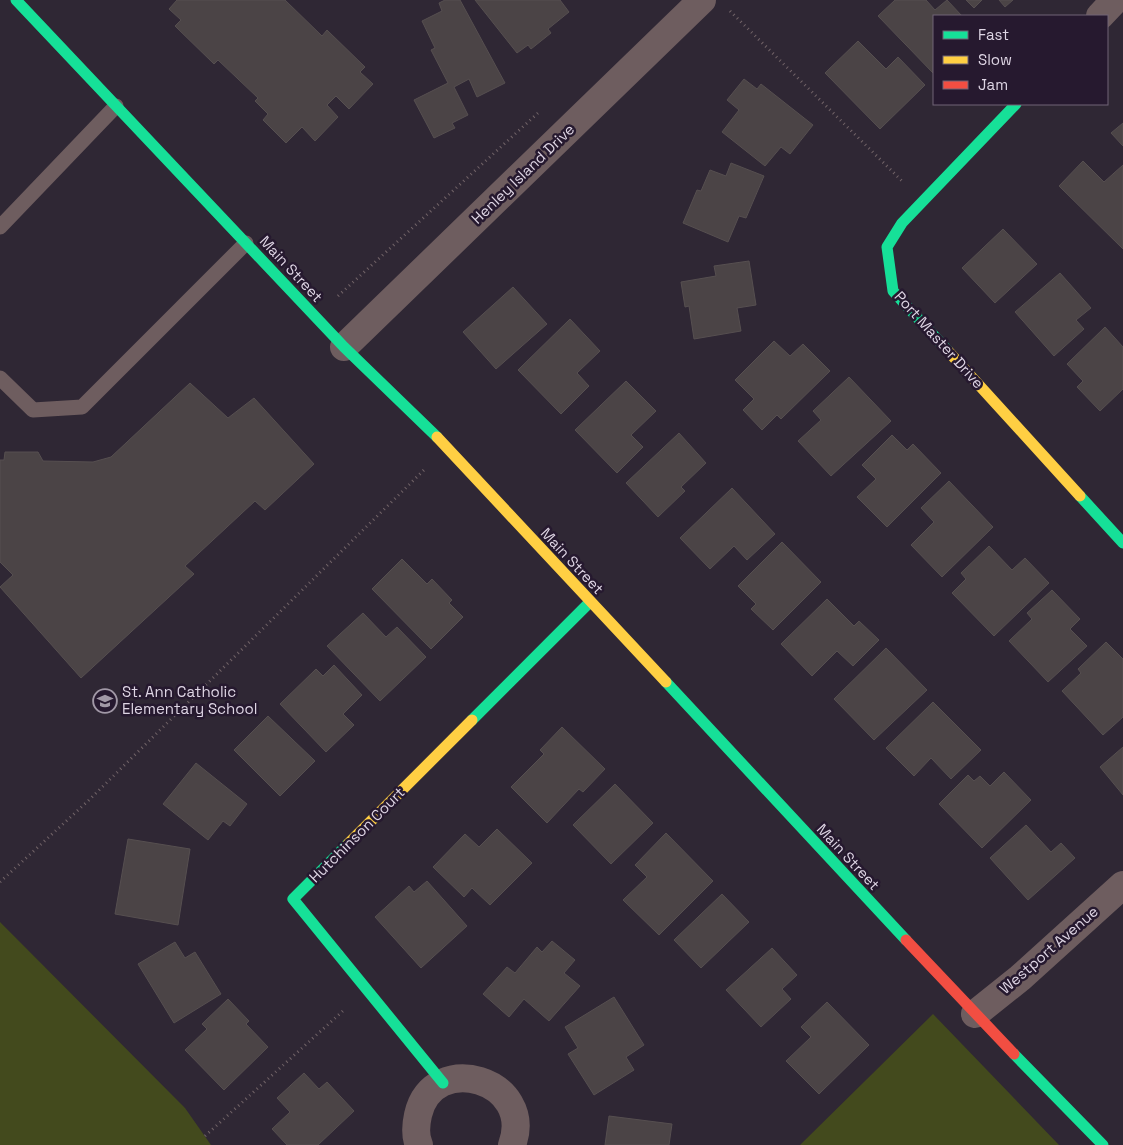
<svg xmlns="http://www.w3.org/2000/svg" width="1123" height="1145" viewBox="0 0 1123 1145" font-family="'Space Grotesk',sans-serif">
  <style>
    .green { fill: #434a1d }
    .building { fill: #4b4446; stroke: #564f50 }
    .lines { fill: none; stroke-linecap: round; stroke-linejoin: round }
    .path { stroke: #726468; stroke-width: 3; stroke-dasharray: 1 4; stroke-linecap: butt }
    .lane { stroke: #6e5d5f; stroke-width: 15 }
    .street { stroke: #6e5d5f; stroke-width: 28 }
    .fast { stroke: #16e098; stroke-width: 11 }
    .slow { stroke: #ffcf43; stroke-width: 11 }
    .jam { stroke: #f24e42; stroke-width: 11 }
    .labels { text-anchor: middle; stroke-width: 5; stroke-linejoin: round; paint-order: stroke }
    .street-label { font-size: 15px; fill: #ded5e4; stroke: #26192f }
    .poi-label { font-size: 15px; fill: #ded5e4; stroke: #26192f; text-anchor: start }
  </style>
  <rect width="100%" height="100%" fill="#2f2734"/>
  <path class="green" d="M0,922L185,1108L211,1145H0Z
    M933,1014L1059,1145H800Z"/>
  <path class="building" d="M177,0H285L322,36L327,30L365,67L360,72L373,84L349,109L336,96L327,105L338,117L315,141L302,127L286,143L263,120L268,114L255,101L258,98L218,60L214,64L175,26L181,20L169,9Z
    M445,0H460L505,83L477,97L469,79L454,87L468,115L452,123L455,128L434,138L414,100L448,83L431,50L435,48L422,21L442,11L439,3Z
    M475,0H560L569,12L548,29L551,33L531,49L528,45L517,53Z
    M895,0H926L935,10L947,0L962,16H934L933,73L878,16Z
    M966,0H982L974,8Z
    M999,0H1013L1005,7Z
    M858,41L886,69L898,57L925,85L880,129L825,73Z
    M744,79L757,89L761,84L813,125L790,154L781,147L765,166L722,132L739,110L727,100Z
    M1123,123V146L1111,133Z
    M1083,161L1104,182L1123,165V249L1059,186Z
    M731,163L764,176L746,218L739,216L728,242L683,223L697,190L701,191L710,170L726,176Z
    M1003,229L1037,264L995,303L962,268Z
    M749,261L756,305L737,308L741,331L694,339L689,306L685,307L681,282L716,276L714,266Z
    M1060,273L1091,308L1076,320L1084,329L1054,356L1015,312Z
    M513,287L547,324L496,369L463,332Z
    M570,319L600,351L577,373L589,386L561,414L518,370Z
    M1105,327L1123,347V389L1100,411L1077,387L1083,381L1067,364Z
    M774,341L790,356L803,344L830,371L781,419L777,415L762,430L743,410L754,399L735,380Z
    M849,377L891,421L831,476L798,441L821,420L813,411Z
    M626,381L656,411L631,435L643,447L617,473L575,430Z
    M190,383L228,418L254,398L314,464L265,510L255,501L185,566L194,574L81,678L0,587L13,575L0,562V460H4L5,452H38L43,461L93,462L111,457Z
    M679,433L706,463L681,487L685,491L658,517L626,483Z
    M892,435L907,450L913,444L941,473L887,527L857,497L876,479L862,465Z
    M949,481L993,527L942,577L911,545L934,522L921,508Z
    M732,488L775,534L747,560L734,546L710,569L680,538Z
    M782,542L821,582L773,630L751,609L756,604L738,586Z
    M989,546L1012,570L1025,558L1049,583L994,636L952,593L966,579L961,573Z
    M402,559L427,584L432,579L452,600L449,603L463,617L431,649L372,589Z
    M1052,590L1080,619L1070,629L1087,646L1048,682L1009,641L1032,619L1027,613Z
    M827,599L854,626L859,621L879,640L853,666L837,651L812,676L781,644Z
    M363,613L386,637L397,627L426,657L380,701L327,646Z
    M1106,642L1123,659V717L1103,735L1062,691L1081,673L1078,669Z
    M886,648L927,690L874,740L834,699Z
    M334,665L362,695L343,714L354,725L326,752L280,704L316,669L323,676Z
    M933,702L981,750L951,779L931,758L914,776L886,748Z
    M268,716L315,761L280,796L234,750Z
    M562,727L605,769L583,792L579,789L547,823L511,787L544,754L540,750Z
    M1123,747V795L1100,767Z
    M196,763L247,804L230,826L223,821L208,840L163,804Z
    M1004,772L1031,800L982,848L939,804L968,775L974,781L980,776L990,786Z
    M615,784L653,823L611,864L573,825Z
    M1026,825L1051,852L1061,843L1075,858L1028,900L990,858Z
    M497,829L532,863L490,905L472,888L464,897L433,867L465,834L479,847Z
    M666,833L713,881L659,935L623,900L647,877L635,865Z
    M128,839L190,849L178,925L115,914Z
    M427,881L467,926L421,968L375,917L409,886L414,892Z
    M722,894L749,922L701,968L674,940Z
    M552,941L575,960L564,973L580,986L549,1021L524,999L509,1017L483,994L507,967L515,973L537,947L542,952Z
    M175,942L185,958L195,952L221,994L174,1023L138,964Z
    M772,948L797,975L782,989L791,999L761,1027L726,990Z
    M614,997L644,1045L626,1057L634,1070L594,1095L568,1054L578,1048L565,1027Z
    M228,999L249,1021L246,1024L268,1047L224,1090L185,1050L207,1029L202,1024Z
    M827,1002L869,1045L819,1094L786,1061L811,1037L801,1027Z
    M304,1073L319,1089L327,1082L354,1111L318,1145H287L272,1129L290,1112L277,1098Z
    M609,1116L672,1124L669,1145H605Z"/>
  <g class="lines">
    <path class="path" d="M730,11L902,181
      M338,296L538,113
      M0,882L88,801L426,468
      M205,1136L344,1010"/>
    <path class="lane" d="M0,227L116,106
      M0,378L33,410L82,407L246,243"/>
    <path class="street" d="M1100,16L1115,0
      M344,347L702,0
      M975,1014L1020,978L1123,885
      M419,1145C415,1136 416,1124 418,1115C433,1049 536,1080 512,1145"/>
    <path class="fast" d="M16,0L344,347L437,437
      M948,351L893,291L887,247L902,223L1016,104
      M1080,496L1123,543
      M666,682L906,940
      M472,720L589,603
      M348,844L293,899L443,1083
      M1014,1054L1103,1145"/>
    <path class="slow" d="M948,351L1080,496
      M437,437L666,682
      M348,844L472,720"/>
    <path class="jam" d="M906,940L1014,1054"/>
  </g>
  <defs>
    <g id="school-ring" transform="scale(1.25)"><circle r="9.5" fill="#26192f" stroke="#a198a6" stroke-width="1.5"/><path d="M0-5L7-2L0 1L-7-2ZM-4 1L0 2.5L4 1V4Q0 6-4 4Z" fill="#a198a6"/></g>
  </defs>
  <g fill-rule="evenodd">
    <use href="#school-ring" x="105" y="701"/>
  </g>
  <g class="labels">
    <g class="street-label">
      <text transform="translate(523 174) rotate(-44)" y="5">Henley Island Drive</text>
      <text transform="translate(291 269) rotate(47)" y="5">Main Street</text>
      <text transform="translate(939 340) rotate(48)" y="5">Port Master Drive</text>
      <text transform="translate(572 561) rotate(47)" y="5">Main Street</text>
      <text transform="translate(357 835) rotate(-45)" y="5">Hutchinson Court</text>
      <text transform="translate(848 857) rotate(47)" y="5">Main Street</text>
      <text transform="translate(1049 950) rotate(-41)" y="5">Westport Avenue</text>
    </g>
    <g class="poi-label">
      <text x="122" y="697">St. Ann Catholic<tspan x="122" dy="17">Elementary School</tspan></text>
    </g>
  </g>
  <rect x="933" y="15" width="175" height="90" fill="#26192f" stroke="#706477"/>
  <rect x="943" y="31" width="25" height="8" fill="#16e098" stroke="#706477"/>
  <text x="978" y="40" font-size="15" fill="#ded5e4">Fast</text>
  <rect x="943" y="56" width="25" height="8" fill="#ffcf43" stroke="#706477"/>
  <text x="978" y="65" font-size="15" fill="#ded5e4">Slow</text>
  <rect x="943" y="81" width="25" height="8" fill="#f24e42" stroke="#706477"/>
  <text x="978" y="90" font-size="15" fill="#ded5e4">Jam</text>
</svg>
